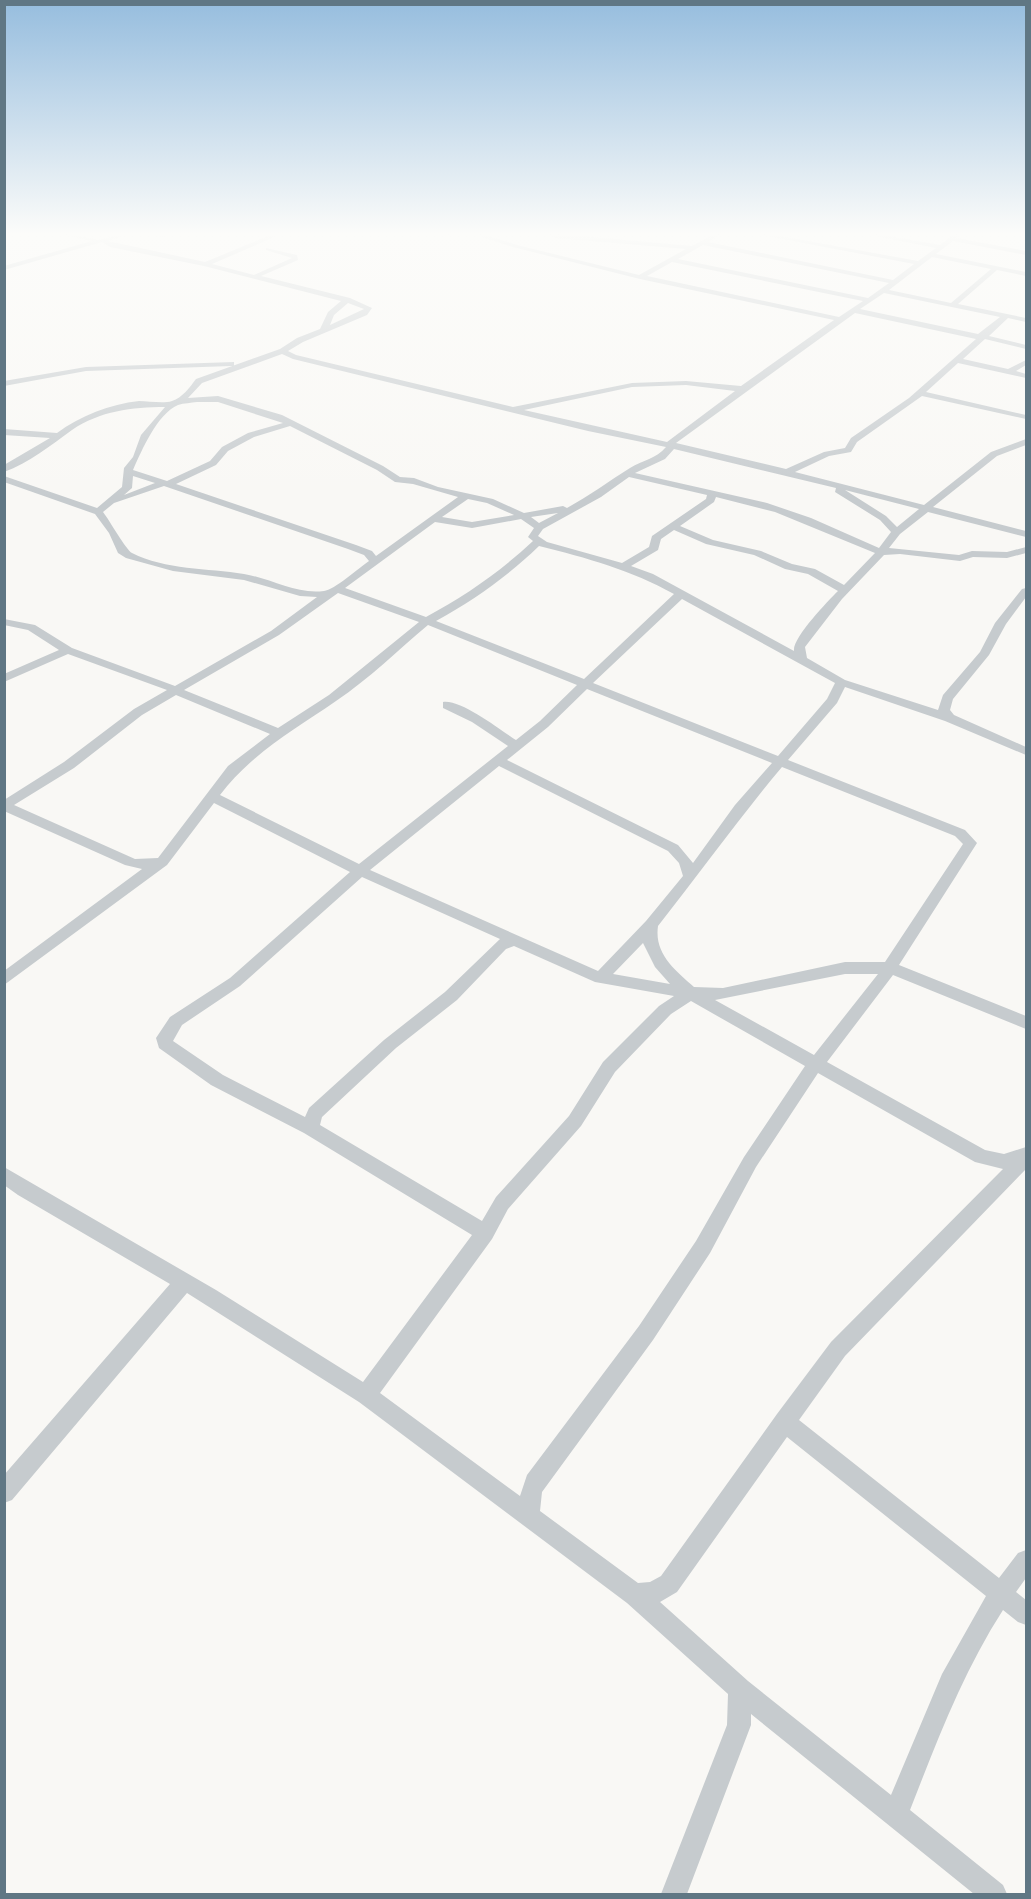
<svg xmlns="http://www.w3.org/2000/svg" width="1031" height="1899" viewBox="0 0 1031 1899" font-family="Jost,sans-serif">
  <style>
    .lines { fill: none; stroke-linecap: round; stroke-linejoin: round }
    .minor { fill: #c6cbce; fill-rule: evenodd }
  </style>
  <rect width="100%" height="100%" fill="#f9f8f5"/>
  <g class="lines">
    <path class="minor" d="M51,232H62L98,240L135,232L108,241L205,262L278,232H286L212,264L254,275L292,258L266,250V248L297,255L298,260L261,276L350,298L372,308L367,315L303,342L288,351L296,355L513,407L632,383L686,381L741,386L834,320L640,279L513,247L467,232H476L517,245L639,275L686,249L556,238L537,232L692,246L718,232H725L708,242L893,280L914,264L746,232H758L918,261L936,248L855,232H867L940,245L957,232H964L957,238L1026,251V255L953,241L936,254L1026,272V276L997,270L958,304L1026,318V322L1008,318L989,336L1026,345V349L985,339L963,359L1008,369L1026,360V365L1016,371L1026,374V378L958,363L926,392L1026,415V419L922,396L857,442L851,452L829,456L795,472L924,505L991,452L1026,439V445L997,456L933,507L1026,531V537L928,512L900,534L889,548L959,555L972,551L1007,552L1026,547V553L1007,558L973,557L960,561L900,554L884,555L842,599L805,647L807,658L845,680L938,710L943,695L980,652L995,623L1022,589L1026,588V597L1006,624L989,655L953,699L950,710L954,715L1026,747V755L945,721L845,687L837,703L788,760L965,830L977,843L899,965L1026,1016V1029L893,975L827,1062L985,1150L1004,1154L1026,1147V1169L845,1356L799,1420L999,1578L1018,1553L1026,1550V1578L1016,1592L1026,1600V1625L1018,1622L1003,1610C963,1672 937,1741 910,1810L1003,1885L1007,1894H974L751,1714V1725L687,1894H661L727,1725L728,1694L627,1603L359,1402L187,1293L12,1500L4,1503V1475L170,1284L18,1195L4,1185V1167L216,1290L363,1382L472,1235L304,1133L211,1085L159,1048L156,1038L170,1017L230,978L350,872L214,803L167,865L4,985V971L142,869L125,865L4,811V800L64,762L134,709L167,690L68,654L4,682V674L59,650L28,630L4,625V619L35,625L72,648L175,686L271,631L317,597L300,596L244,580L173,571L126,558L118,553L109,533L95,514L4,482V476L97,508L122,487L124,468L133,457L141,435L165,407C132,407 100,411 72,430C51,445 29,463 4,472V465L50,438L4,435V429L57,433C80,416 110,404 139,401C149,401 163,404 172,401C182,398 190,387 196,379L280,349L297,338L320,329L328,312L341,301L204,266L110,247L102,242L4,270V266L92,241ZM703,245L889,283L868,298L678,259ZM932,257L991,269L951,303L889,290ZM672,262L863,301L839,317L647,276ZM884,293L1000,317L978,334L860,309ZM348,303L364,309L330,325L334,315ZM855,313L976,339L909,398L851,438L845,448L824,452L786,469L676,443ZM282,354L293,359L588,431L666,447C656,459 643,460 630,468C609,481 589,496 567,508L563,506L524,513L493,499L438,487L414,478L400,477L383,466L282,415L218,396L188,398L202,383ZM686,385L735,391L667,442L524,410L632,387ZM197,402H218L283,423L248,433L222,447L210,461L167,481L133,470C142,450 157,414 178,405C184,403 191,403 197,402ZM290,426L377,470L395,482L413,484L458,497L376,556L372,551L356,545L176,484L216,465L228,451L254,437ZM674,449L836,488L835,492L880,520L891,532L879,548L811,518L767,503L635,473L665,459ZM133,476L155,483L124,495L132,488ZM629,477L707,495L706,499L652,536L649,547L622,563L547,542L538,536L543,529L601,497ZM164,486L348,549L364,555L369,561C359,568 334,590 324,591C297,595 270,578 244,574C208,568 165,570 132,553C126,550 110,521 103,512L114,503ZM845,490L919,509L897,527L886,516ZM716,497L775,512L875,553L844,585L815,569L792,564L761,551L713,540L680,526L714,502ZM468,499L487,503L514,515L472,522L442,517ZM558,513L539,523L531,517ZM521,519L534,528L528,537L533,541C500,572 465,596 426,617L345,588L435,522L472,528ZM674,530L706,544L754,555L785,569L808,574L838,591C828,601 792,638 794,651L653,574L631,566L658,550L661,539ZM539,546C587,558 631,570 674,594L584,679L436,621C474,600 508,576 539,546ZM338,593L419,622L329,695L278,728L184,690L279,635ZM682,599L835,683L827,699L778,756L593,683ZM428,625L577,685L540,721L516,740C500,730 461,699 443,702V708L472,722L508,746L359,864L220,795C253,752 293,731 336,701C369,679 398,650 428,625ZM587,689L772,763L735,805L693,863L678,845L507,760L548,727ZM176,695L270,734L228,766L158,858L135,859L14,805L74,768L142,715ZM499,766L668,851L679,863L683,876L646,921L598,971L370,870ZM782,767L955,836L963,844L885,962H845L723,988L694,987C675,970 654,954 658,926C700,873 739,818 782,767ZM362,877L500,939L445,992L384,1040L309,1108L305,1117L223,1075L173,1041L182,1025L240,986ZM643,943L655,967L670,984L613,974ZM514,946L595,982L674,996L659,1006L603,1062L569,1116L496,1197L482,1221L320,1125L322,1117L396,1048L457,1000L506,949ZM845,974H878L814,1055L715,1000ZM691,1001L805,1066L744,1157L696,1241L639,1326L527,1475L520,1496L380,1393L492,1239L508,1209L581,1126L615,1072L671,1014ZM818,1073L975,1162L1003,1169L831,1342L777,1414L661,1576L650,1582L638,1583L540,1511L542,1492L653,1340L710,1253L756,1167ZM787,1437L986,1596L942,1674L891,1795L748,1681L660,1602L677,1592Z
      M151,232H158L165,236L160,237Z
      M199,232H205L206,233L203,235Z
      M452,232H461L450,236L447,234Z
      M234,362V366H231L86,371L4,386V381L86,367Z"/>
  </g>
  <linearGradient id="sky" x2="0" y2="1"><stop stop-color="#96bdde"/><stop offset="0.47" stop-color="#fcfcfa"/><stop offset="1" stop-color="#fcfcfa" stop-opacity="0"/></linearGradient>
  <rect width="1031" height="498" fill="url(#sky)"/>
  <rect width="1031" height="1899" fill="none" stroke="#607784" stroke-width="12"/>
</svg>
